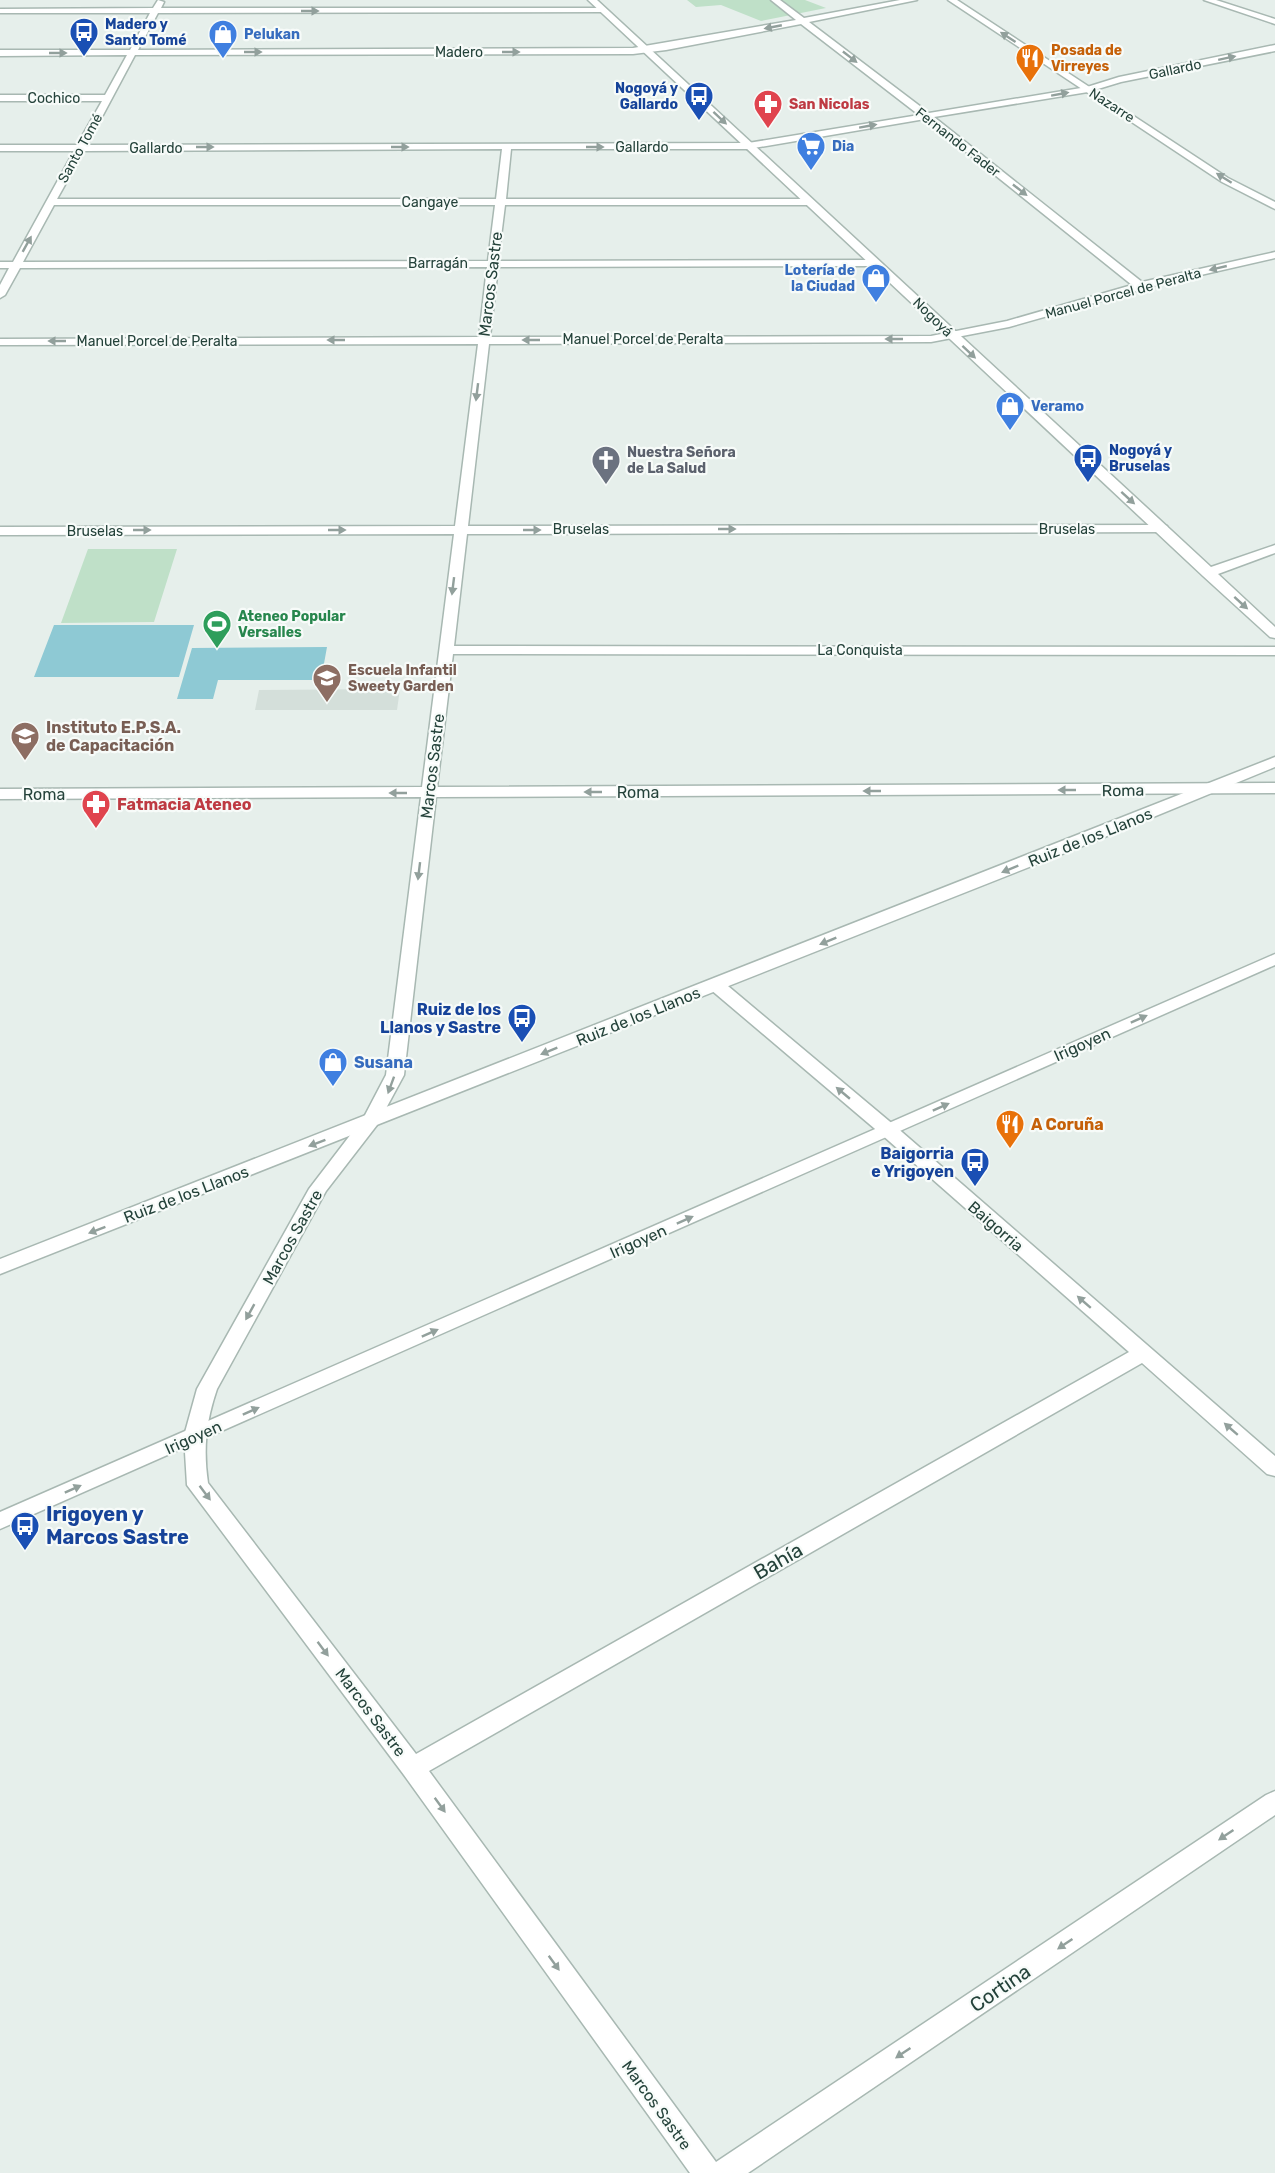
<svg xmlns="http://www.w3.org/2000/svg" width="1275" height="2173" viewBox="0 0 1275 2173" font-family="Rubik,sans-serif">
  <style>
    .built { fill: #d4dfda }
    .green { fill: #bfe0c8 }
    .water { fill: #8ec9d4 }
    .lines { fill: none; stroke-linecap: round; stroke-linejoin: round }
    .minor-casing { stroke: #a8b8b2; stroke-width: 3 }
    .tertiary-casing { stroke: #a8b8b2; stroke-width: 3 }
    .minor { fill: #fff; fill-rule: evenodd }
    .tertiary { fill: #fff; fill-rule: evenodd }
    .oneway { fill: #92a09c }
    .labels { text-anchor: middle; stroke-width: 4.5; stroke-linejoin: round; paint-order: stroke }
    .far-transit-label { font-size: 14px; font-weight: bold; fill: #164399; stroke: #f7fbf9; text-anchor: start }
    .far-shop-label { font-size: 14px; font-weight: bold; fill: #366cbe; stroke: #f7fbf9; text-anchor: start }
    .far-food-label { font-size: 14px; font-weight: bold; fill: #c56008; stroke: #f7fbf9; text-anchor: start }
    .far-street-label { font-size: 14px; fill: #24423a; stroke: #f7fbf9 }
    .far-health-label { font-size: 14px; font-weight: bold; fill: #be3a42; stroke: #f7fbf9; text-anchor: start }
    .far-worship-label { font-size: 14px; font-weight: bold; fill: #5b616d; stroke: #f7fbf9; text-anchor: start }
    .far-leisure-label { font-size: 14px; font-weight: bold; fill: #27864d; stroke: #f7fbf9; text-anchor: start }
    .far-education-label { font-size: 14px; font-weight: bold; fill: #785e54; stroke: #f7fbf9; text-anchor: start }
    .street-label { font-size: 16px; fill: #24423a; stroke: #f7fbf9 }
    .education-label { font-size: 16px; font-weight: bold; fill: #785e54; stroke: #f7fbf9; text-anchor: start }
    .health-label { font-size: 16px; font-weight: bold; fill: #be3a42; stroke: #f7fbf9; text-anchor: start }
    .transit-label { font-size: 16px; font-weight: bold; fill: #164399; stroke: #f7fbf9; text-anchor: end }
    .shop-label { font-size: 16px; font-weight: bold; fill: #366cbe; stroke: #f7fbf9; text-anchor: start }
    .food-label { font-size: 16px; font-weight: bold; fill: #c56008; stroke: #f7fbf9; text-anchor: start }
    .near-transit-label { font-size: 20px; font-weight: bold; fill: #164399; stroke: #f7fbf9; text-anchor: start }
    .near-street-label { font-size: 20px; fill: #24423a; stroke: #f7fbf9 }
  </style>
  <rect width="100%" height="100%" fill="#e6efeb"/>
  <path class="built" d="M400,689L397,710H255L259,690Z"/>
  <path class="green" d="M687,0H805L826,8L761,21L721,5L696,7Z
    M88,549H177L154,622L61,623Z"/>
  <path class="water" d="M54,625H194L179,677H34Z
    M327,647L321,680H218L213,699H177L192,648Z"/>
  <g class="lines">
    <g class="minor-casing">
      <path id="minor" d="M158,0L164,2L161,8H603L607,10L603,12L158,13L138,50L633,48L796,20L771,0H780L804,18L900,0H917L809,22L929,113L1087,87L1119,77L1275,45V51L1121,82L1088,92L934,117L1142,282L1275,252V258L1157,285L1009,327L931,342L489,344L468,526L1162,525L1167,526L1168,529L1167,532L467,534L454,646L1275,647V655L453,654L437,787L1275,783V793L436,797L404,1075L377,1125L326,1191L217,1389C206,1421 203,1449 208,1483L416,1754L1129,1352L881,1134L710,989L707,985L710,981H722L895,1126L1275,1456V1476L1267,1474L1142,1363L429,1771L716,2162L1266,1795L1275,1791V1815L748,2173H690L404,1775L187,1485L184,1436L197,1389L309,1189L364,1117L386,1075L421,797L0,799V789L422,787L454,534L0,535V527L455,526L478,344L0,345V339L479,337L487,267L20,268L5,295L0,298V285L9,268H0V262H13L74,151H0V145H77L102,101H0V95H105L127,55L0,56V50H130L150,13H0V9L153,8ZM801,24L919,115L748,143L87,145L135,55L633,54L666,50ZM925,119L1132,285L1007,321L931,336L490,337L498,267L876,266L881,263L876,260L498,261L505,205H810L815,202L810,199H506L511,149H748ZM502,149L496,199H57L84,151ZM54,205H495L488,261L23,262Z
        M1204,0H1216L1275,19V24Z"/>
    </g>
    <g class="tertiary-casing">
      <path id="tertiary" d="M588,0H597L1211,567L1275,545V553L1218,574L1275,627V638L1270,637L1203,576Z
        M948,0H957L1228,178L1275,202V209L1222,182Z
        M1275,757V767L1090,843L0,1274V1259Z
        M1275,954V965L0,1529V1512Z"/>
    </g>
    <use href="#minor" class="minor"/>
    <use href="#tertiary" class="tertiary"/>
  </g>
  <defs><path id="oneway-solid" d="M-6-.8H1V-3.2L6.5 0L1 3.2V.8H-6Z" transform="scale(1.5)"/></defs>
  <g class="oneway">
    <use href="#oneway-solid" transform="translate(310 11)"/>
    <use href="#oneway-solid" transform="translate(773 27) rotate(169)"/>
    <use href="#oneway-solid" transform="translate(1008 37) rotate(-147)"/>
    <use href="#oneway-solid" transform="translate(253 52)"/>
    <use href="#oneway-solid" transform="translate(511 52)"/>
    <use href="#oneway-solid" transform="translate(58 53)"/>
    <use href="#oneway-solid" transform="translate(850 57) rotate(38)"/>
    <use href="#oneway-solid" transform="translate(1227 58) rotate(-12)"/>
    <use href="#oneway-solid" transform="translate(1060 94) rotate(-10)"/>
    <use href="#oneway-solid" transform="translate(720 118) rotate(43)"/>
    <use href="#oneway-solid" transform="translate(868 126) rotate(-10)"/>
    <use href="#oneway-solid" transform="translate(205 147)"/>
    <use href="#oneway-solid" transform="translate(400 147)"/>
    <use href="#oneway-solid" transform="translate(595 147)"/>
    <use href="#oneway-solid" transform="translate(1224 178) rotate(-148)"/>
    <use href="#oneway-solid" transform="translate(1020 190) rotate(38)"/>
    <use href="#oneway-solid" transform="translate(27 244) rotate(-61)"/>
    <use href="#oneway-solid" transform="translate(1218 268) rotate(167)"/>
    <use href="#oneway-solid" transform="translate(894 339) rotate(180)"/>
    <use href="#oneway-solid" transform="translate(336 340) rotate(180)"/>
    <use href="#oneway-solid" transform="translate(531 340) rotate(180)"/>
    <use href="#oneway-solid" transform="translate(57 341) rotate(180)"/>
    <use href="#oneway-solid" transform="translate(969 352) rotate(43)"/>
    <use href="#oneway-solid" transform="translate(477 392) rotate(97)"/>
    <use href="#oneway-solid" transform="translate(1128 498) rotate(42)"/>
    <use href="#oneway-solid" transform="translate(727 529)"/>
    <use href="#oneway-solid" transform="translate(142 530)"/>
    <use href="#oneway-solid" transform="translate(337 530)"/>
    <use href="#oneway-solid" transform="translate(532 530)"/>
    <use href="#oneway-solid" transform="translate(453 586) rotate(97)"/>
    <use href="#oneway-solid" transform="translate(1241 603) rotate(42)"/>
    <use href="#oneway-solid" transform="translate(1067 790) rotate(180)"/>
    <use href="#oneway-solid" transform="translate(872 791) rotate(180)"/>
    <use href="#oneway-solid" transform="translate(593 792) rotate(180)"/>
    <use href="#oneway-solid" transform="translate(398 793) rotate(180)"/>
    <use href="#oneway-solid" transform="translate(1010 869) rotate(158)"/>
    <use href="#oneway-solid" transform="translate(419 871) rotate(97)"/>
    <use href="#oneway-solid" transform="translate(828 941) rotate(158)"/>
    <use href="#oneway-solid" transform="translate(1139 1019) rotate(-24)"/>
    <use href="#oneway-solid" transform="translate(549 1051) rotate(158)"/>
    <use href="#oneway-solid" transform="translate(391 1085) rotate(110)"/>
    <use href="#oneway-solid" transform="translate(843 1093) rotate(-140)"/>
    <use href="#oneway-solid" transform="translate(941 1107) rotate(-24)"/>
    <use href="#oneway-solid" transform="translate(317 1143) rotate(159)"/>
    <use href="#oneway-solid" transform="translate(685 1220) rotate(-24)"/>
    <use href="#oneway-solid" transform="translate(97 1230) rotate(159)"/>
    <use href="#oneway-solid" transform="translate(1084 1302) rotate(-139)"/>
    <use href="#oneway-solid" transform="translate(250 1312) rotate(119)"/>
    <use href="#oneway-solid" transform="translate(430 1333) rotate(-24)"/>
    <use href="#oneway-solid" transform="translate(251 1411) rotate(-24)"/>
    <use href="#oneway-solid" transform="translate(1231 1429) rotate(-139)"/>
    <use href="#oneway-solid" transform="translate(73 1489) rotate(-24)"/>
    <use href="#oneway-solid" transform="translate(205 1493) rotate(53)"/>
    <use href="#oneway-solid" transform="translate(323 1649) rotate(53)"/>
    <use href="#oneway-solid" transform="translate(440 1805) rotate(54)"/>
    <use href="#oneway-solid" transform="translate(1226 1835) rotate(146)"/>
    <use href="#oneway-solid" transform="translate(1065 1944) rotate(146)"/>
    <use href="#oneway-solid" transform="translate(554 1963) rotate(54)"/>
    <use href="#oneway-solid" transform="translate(903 2053) rotate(146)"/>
  </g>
  <defs>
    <g id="bus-pin" transform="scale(1.5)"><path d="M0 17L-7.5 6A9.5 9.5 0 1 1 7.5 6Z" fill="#1a4fb4" stroke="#f7fbf9"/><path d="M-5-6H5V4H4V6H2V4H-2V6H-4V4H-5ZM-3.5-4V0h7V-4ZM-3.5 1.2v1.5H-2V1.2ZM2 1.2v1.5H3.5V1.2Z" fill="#fff"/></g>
    <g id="shop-pin" transform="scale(1.5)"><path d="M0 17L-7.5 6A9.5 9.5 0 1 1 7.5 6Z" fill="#3f7fe0" stroke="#f7fbf9"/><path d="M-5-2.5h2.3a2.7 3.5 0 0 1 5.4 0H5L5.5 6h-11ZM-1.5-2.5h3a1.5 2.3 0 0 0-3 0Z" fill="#fff"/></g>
    <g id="restaurant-pin" transform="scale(1.5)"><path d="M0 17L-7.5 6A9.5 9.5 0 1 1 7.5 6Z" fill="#e8710a" stroke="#f7fbf9"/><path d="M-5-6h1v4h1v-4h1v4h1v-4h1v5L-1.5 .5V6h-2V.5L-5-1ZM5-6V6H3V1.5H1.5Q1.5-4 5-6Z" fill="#fff"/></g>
    <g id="pharmacy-pin" transform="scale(1.5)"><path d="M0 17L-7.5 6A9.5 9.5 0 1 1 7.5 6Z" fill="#e0444e" stroke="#f7fbf9"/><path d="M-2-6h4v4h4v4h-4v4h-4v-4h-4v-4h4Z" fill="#fff"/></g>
    <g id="supermarket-pin" transform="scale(1.5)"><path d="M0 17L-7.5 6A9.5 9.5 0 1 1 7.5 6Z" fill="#3f7fe0" stroke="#f7fbf9"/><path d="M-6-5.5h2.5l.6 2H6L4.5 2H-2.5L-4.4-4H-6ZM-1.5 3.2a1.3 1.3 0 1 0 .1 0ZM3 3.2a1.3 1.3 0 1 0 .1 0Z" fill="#fff"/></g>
    <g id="church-pin" transform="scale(1.5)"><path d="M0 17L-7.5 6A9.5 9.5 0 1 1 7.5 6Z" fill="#6b7280" stroke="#f7fbf9"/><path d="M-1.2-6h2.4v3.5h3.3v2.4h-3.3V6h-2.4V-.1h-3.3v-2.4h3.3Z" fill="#fff"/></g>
    <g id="stadium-pin" transform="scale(1.5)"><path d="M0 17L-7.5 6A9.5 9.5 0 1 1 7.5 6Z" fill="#2e9e5b" stroke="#f7fbf9"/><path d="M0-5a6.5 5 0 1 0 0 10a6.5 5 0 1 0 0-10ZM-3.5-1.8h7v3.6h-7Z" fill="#fff"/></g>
    <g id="school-pin" transform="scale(1.5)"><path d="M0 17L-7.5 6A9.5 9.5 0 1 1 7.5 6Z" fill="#8d6e63" stroke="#f7fbf9"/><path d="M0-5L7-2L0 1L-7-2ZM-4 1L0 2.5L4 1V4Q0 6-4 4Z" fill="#fff"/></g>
    <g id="university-pin" transform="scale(1.5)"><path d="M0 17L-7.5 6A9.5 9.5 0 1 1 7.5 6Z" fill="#8d6e63" stroke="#f7fbf9"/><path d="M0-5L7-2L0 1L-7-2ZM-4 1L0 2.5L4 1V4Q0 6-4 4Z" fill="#fff"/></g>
  </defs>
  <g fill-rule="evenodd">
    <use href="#bus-pin" x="84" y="32"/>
    <use href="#shop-pin" x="223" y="34"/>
    <use href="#restaurant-pin" x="1030" y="58"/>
    <use href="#bus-pin" x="699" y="96"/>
    <use href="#pharmacy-pin" x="768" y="104"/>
    <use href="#supermarket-pin" x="811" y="146"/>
    <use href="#shop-pin" x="876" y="278"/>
    <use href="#shop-pin" x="1010" y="406"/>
    <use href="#bus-pin" x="1088" y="458"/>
    <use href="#church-pin" x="606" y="460"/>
    <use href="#stadium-pin" x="217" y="624"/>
    <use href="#school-pin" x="327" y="678"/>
    <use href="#university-pin" x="25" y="736"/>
    <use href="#pharmacy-pin" x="96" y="804"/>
    <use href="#bus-pin" x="522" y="1018"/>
    <use href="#shop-pin" x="333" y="1062"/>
    <use href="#restaurant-pin" x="1010" y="1124"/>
    <use href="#bus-pin" x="975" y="1162"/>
    <use href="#bus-pin" x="25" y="1526"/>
  </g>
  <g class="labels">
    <g class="far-transit-label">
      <text x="105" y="29">Madero y<tspan x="105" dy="16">Santo Tomé</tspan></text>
      <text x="678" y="93" text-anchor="end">Nogoyá y<tspan x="678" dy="16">Gallardo</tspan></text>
      <text x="1109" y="455">Nogoyá y<tspan x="1109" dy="16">Bruselas</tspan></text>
    </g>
    <g class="far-shop-label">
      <text x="244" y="39">Pelukan</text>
      <text x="832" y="151">Dia</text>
      <text x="855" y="275" text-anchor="end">Lotería de<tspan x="855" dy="16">la Ciudad</tspan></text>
      <text x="1031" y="411">Veramo</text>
    </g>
    <g class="far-food-label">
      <text x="1051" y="55">Posada de<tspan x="1051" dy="16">Virreyes</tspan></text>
    </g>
    <g class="far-street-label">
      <text x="459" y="57">Madero</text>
      <text transform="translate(1175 69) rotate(-12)" y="5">Gallardo</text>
      <text x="54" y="103">Cochico</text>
      <text transform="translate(1112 105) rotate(33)" y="5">Nazarre</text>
      <text transform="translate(958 142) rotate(38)" y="5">Fernando Fader</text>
      <text x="642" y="152">Gallardo</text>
      <text transform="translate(80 148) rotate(-61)" y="5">Santo Tomé</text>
      <text x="156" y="153">Gallardo</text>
      <text x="430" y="207">Cangaye</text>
      <text x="438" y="268">Barragán</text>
      <text transform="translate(1123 293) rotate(-15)" y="5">Manuel Porcel de Peralta</text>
      <text transform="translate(933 317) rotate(44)" y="5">Nogoyá</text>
      <text x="643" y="344">Manuel Porcel de Peralta</text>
      <text x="157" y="346">Manuel Porcel de Peralta</text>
      <text x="581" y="534">Bruselas</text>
      <text x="1067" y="534">Bruselas</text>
      <text x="95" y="536">Bruselas</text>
      <text x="860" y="655">La Conquista</text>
    </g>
    <g class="far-health-label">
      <text x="789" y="109">San Nicolas</text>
    </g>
    <g class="far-worship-label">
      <text x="627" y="457">Nuestra Señora<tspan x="627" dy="16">de La Salud</tspan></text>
    </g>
    <g class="far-leisure-label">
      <text x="238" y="621">Ateneo Popular<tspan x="238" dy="16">Versalles</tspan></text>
    </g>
    <g class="far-education-label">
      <text x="348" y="675">Escuela Infantil<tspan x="348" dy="16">Sweety Garden</tspan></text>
    </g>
    <g class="street-label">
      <text transform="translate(490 284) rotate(-83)" y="6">Marcos Sastre</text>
      <text transform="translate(432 766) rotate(-83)" y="6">Marcos Sastre</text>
      <text transform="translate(1123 790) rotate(-1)" y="6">Roma</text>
      <text x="638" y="798">Roma</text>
      <text x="44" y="800">Roma</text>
      <text transform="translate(1090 837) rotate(-22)" y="6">Ruiz de los Llanos</text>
      <text transform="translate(638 1016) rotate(-22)" y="6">Ruiz de los Llanos</text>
      <text transform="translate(1082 1044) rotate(-24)" y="6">Irigoyen</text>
      <text transform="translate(186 1194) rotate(-21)" y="6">Ruiz de los Llanos</text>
      <text transform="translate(996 1226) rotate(41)" y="6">Baigorria</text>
      <text transform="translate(292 1237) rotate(-61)" y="6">Marcos Sastre</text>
      <text transform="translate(638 1241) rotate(-24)" y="6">Irigoyen</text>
      <text transform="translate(193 1437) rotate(-24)" y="6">Irigoyen</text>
      <text transform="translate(371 1712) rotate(53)" y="6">Marcos Sastre</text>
      <text transform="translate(657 2105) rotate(54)" y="6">Marcos Sastre</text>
    </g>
    <g class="education-label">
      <text x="46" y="733">Instituto E.P.S.A.<tspan x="46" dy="18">de Capacitación</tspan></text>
    </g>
    <g class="health-label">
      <text x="117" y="810">Fatmacia Ateneo</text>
    </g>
    <g class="transit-label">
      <text x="501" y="1015">Ruiz de los<tspan x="501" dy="18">Llanos y Sastre</tspan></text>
      <text x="954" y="1159">Baigorria<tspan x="954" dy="18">e Yrigoyen</tspan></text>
    </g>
    <g class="shop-label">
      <text x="354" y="1068">Susana</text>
    </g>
    <g class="food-label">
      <text x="1031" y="1130">A Coruña</text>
    </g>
    <g class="near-transit-label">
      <text x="46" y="1521">Irigoyen y<tspan x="46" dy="23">Marcos Sastre</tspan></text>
    </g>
    <g class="near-street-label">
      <text transform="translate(778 1561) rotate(-30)" y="7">Bahía</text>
      <text transform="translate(1000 1988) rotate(-34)" y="7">Cortina</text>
    </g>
  </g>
</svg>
